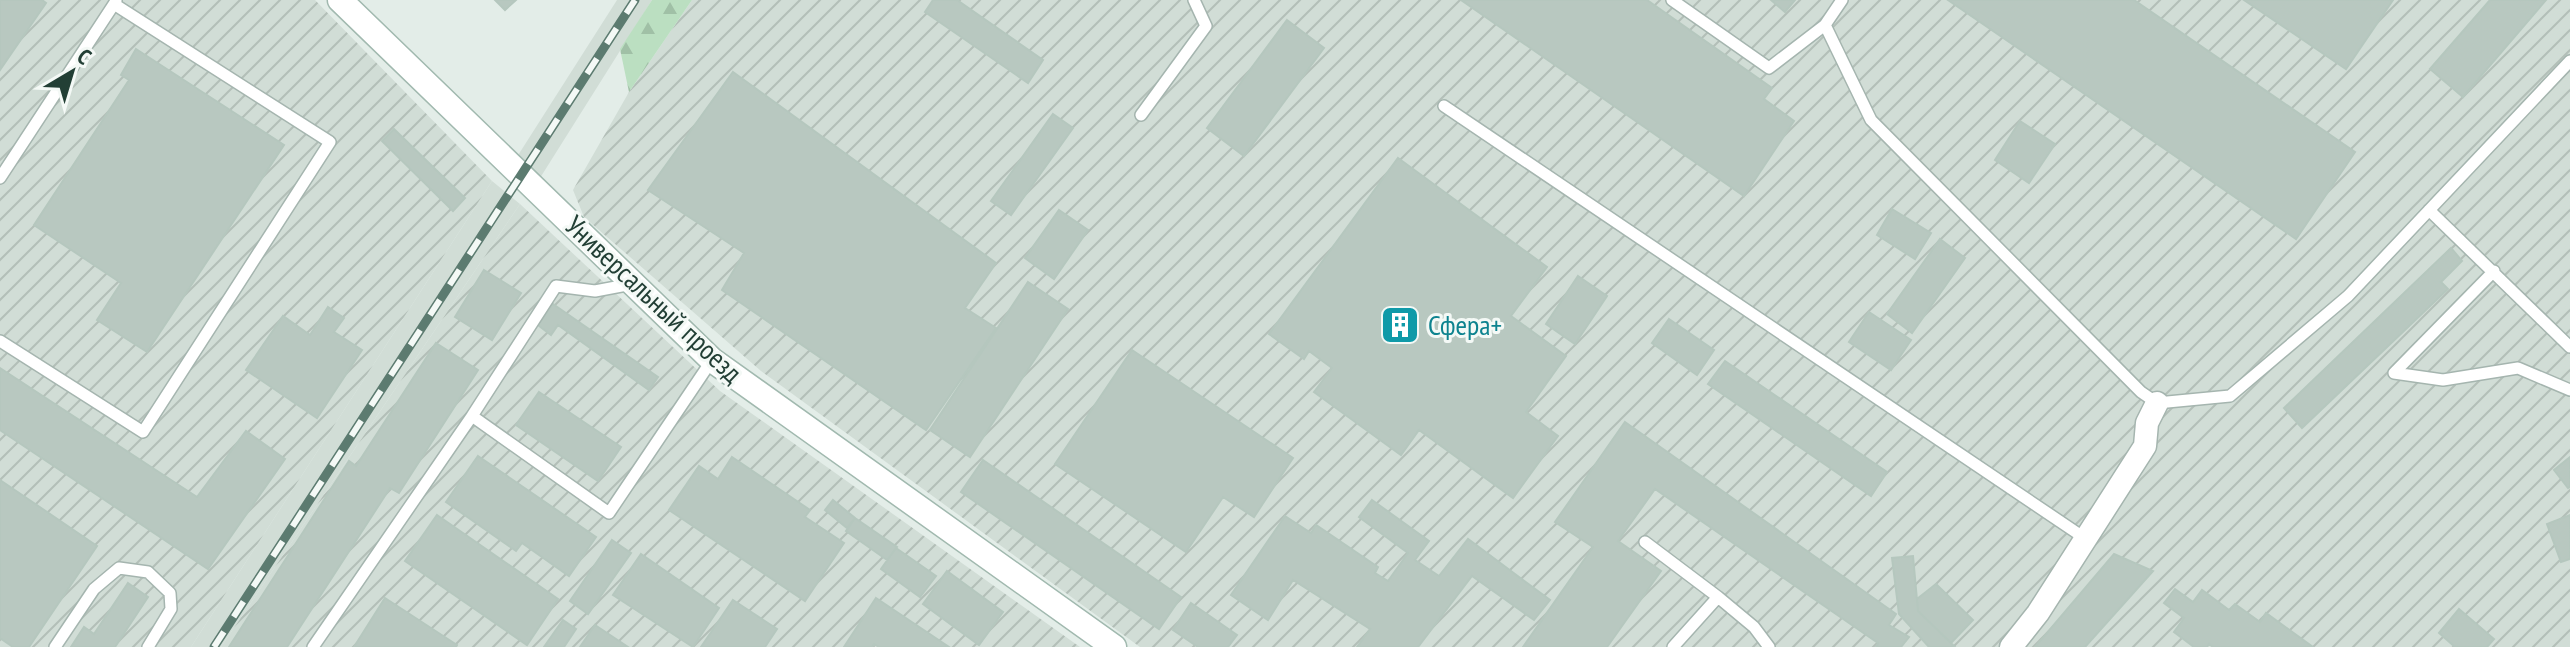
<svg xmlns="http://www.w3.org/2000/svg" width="2570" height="647" viewBox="0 0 2570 647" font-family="'PT Sans Narrow',sans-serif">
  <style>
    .built { fill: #d1ddd6 }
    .industrial { fill: url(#industrial-furrows) }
    .forest { fill: url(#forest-firs) }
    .building { fill: #b8c8c0; stroke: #b5c7be; stroke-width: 2 }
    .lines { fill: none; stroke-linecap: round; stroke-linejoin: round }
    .lane-casing { stroke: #a5b5af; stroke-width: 14 }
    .street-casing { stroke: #a5b5af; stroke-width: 25 }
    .secondary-casing { stroke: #a1b9af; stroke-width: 27 }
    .lane { stroke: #fff; stroke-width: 11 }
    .street { stroke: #fff; stroke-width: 22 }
    .secondary { stroke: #fff; stroke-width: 24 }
    .rail-casing { stroke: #5c7b70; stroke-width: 9 }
    .rail { stroke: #f4f9f6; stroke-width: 6; stroke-dasharray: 18; stroke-linecap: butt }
    .labels { text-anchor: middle; stroke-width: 6; stroke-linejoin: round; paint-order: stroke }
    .street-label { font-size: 28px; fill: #223f35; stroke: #f4f9f6 }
    .culture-label { font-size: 28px; fill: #0d838f; stroke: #f4f9f6; text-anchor: start }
  </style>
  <defs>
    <pattern id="industrial-furrows" width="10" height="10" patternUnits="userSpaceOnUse" patternTransform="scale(2)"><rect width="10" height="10" fill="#d1ddd6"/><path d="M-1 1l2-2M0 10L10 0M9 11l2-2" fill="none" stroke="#b3bfb8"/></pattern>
    <pattern id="forest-firs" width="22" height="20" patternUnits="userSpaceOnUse" patternTransform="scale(2)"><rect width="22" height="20" fill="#bbdfc1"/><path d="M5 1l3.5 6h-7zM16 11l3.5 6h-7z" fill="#a0c0a6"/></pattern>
  </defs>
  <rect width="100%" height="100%" fill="#e3ede8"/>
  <path class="built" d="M617,0H652L540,178L515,160Z
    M492,181L520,204L221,647H191Z"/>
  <path class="industrial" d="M0,0H315L492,181L191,647H0Z
    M692,0H2570V647H1140L761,371L584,217L573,190L629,92Z
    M520,204L720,391L1080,647H221Z"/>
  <path class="forest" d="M652,0H692L629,92L620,49Z"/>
  <path class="building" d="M0,0H42L46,3L0,70Z
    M495,0H516L505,10Z
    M933,0H957L1043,60L1028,83L925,12Z
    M1461,0H1647L1772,88L1764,99L1794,121L1744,196Z
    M1771,0H1795L1785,12Z
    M1948,0H2134L2355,152L2296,239Z
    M2244,0H2393L2346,69Z
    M2490,0H2546L2463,97L2430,69Z
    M1287,20L1324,48L1244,156L1207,128Z
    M136,49L284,145L147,352L97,320L121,283L34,225L129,80L121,75Z
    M733,72L996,263L965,308L996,328L926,430L722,290L744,253L648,190Z
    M1053,114L1073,128L1011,215L991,201Z
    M2020,121L2055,144L2029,183L1995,160Z
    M394,129L465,198L453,211L382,141Z
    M1398,158L1547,267L1511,316L1566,356L1526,412L1558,436L1513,498L1419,430L1401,455L1314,392L1332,368L1309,351L1304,359L1269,334Z
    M1892,209L1931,233L1915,259L1877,235Z
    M1059,210L1088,230L1054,279L1025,258Z
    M1940,239L1965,258L1912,333L1887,314Z
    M2451,248L2462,261L2441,282L2448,289L2302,428L2284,408Z
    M484,270L521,293L492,340L455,317Z
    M1578,276L1607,296L1575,344L1546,324Z
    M1028,282L1068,309L970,457L930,430Z
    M553,304L658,377L649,390L558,325L551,335L538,325Z
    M328,307L344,318L334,332L362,350L317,418L246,370L283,316L310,335Z
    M1869,312L1911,340L1891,370L1849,342Z
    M1669,319L1714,350L1697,375L1652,343Z
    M436,343L478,370L399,493L390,488L287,647H229L349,461L356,466Z
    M1132,350L1293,458L1254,517L1223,497L1186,552L1055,464Z
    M1725,361L1887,472L1871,496L1708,384Z
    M0,368L197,497L246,431L285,459L208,569L0,430Z
    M539,392L621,447L598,481L516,425Z
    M1625,422L1896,614L1889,625L1909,637L1901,647H1876L1878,643L1655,489L1618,541L1661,571L1607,647H1523L1593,547L1555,522Z
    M478,456L596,537L569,576L522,543L516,551L446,502Z
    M732,457L810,510L805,517L844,543L805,601L669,510L699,466L718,479Z
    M2570,457V487L2568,488L2554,470Z
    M983,460L1181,597L1159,629L961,492Z
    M0,480L97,546L29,647H13L0,638Z
    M833,500L855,518L847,528L825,510Z
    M1372,500L1429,541L1415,560L1439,576L1468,539L1550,600L1534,620L1472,576L1418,647H1357L1370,629L1293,580L1268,620L1231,595L1285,516L1311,533L1316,525L1378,567L1375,573L1388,581L1408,553L1359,517Z
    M437,515L558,599L527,645L405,561Z
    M2570,515V559L2561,562L2547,524Z
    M855,518L897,547L887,560L846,531Z
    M612,540L631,553L588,614L570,601Z
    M896,548L936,576L920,597L881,569Z
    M641,554L719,608L693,647L613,595Z
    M2114,554L2153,571L2085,647H2035Z
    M1913,556L1918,611L1955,647H1929L1899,614L1892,558Z
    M947,571L1003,612L979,645L923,604Z
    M128,583L148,597L115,647H71L84,627L94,634Z
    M1936,584L1973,620L1951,643L1918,611L1917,599Z
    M2175,589L2193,602L2202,590L2229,610L2235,604L2260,622L2266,613L2313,647H2213L2209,644L2207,647H2194L2174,632L2184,618L2164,603Z
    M385,598L457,645L456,647H354Z
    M876,598L949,647H879L874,644L872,647H844Z
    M733,600L777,629L765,647H701Z
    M1191,603L1237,635L1228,647H1198L1173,630Z
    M2459,609L2494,639L2487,647H2455L2439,633Z
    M563,620L576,629L564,647H544Z
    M595,625L628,647H580Z"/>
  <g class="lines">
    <g class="lane-casing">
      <path id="lane" d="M1672,0L1769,68L1825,25L1842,0
        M1825,25L1871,120L2141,392L2157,403L2230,396L2348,296L2570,61
        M1444,106L2086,539
        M1141,115L1206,26L1194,0
        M0,178L116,1
        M2429,210L2570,347
        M2494,271L2394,373L2443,380L2518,368L2570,390
        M632,284L595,291L556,286L472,416L609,513L712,360
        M0,341L143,432L330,142L114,4
        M1645,542L1718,597L1673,647
        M1718,597L1754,627L1769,647
        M55,647L94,589L119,568L148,572L170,593L171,609L148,647
        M313,647L472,416"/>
    </g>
    <g class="street-casing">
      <path id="street" d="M2011,647L2038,613L2145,446L2147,423L2157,403"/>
    </g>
    <g class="secondary-casing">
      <path id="secondary" d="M340,0L712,360L1114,647"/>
    </g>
    <use href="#lane" class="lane"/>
    <use href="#street" class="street"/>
    <use href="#secondary" class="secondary"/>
    <g class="rail-casing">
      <path id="rail" d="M214,647L635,0"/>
    </g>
    <use href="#rail" class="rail"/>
  </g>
  <defs>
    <g id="building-square" transform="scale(2)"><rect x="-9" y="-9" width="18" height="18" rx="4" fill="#0f9aa8" stroke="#f4f9f6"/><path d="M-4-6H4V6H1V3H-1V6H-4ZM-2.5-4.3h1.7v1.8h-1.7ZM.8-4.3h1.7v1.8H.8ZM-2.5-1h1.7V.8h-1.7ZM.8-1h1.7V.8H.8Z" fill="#fff"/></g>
  </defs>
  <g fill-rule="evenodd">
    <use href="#building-square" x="1400" y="325"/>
  </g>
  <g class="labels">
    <g class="street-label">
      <text transform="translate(654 299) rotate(43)" y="10">Универсальный проезд</text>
    </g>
    <g class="culture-label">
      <text x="1428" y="335">Сфера+</text>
    </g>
  </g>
  <g transform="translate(72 72) rotate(38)" stroke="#f4f9f6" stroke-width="6" paint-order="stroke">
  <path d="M0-6L14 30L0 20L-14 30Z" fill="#223f35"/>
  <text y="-12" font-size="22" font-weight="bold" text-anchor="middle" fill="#223f35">С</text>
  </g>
</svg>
